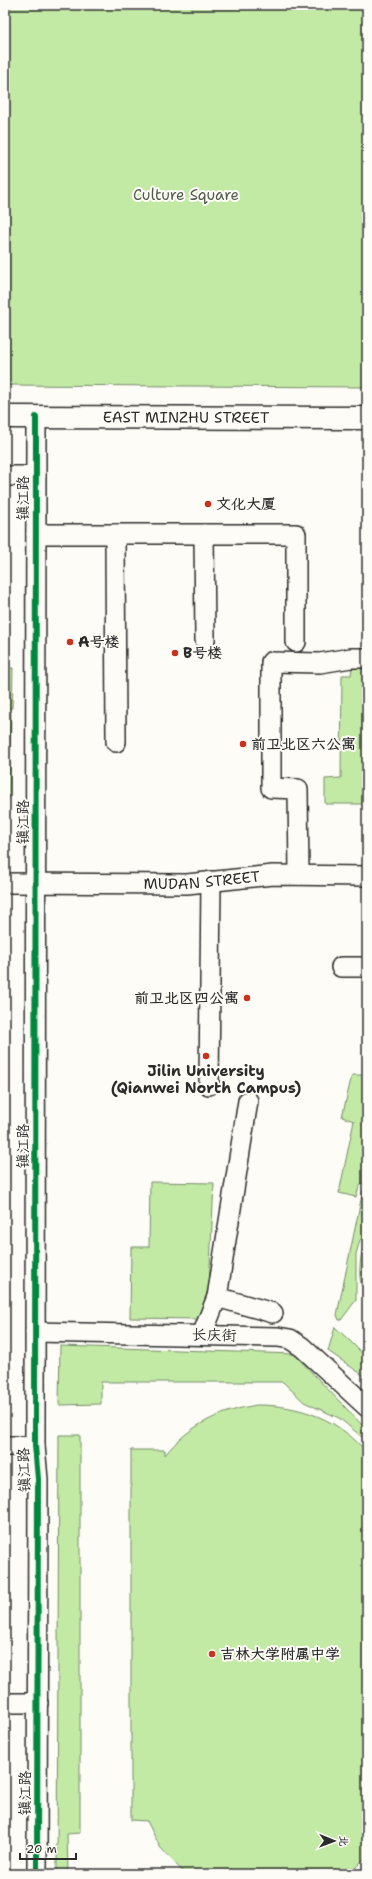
<svg xmlns="http://www.w3.org/2000/svg" width="372" height="1879" viewBox="0 0 372 1879" font-family="'Shantell Sans','LXGW WenKai TC',sans-serif">
  <style>
    .green { fill: #c3eaa5; stroke: #778a68 }
    .lines { fill: none; stroke-linecap: round; stroke-linejoin: round }
    .minor-casing { stroke: #2b2b2b; stroke-width: 22 }
    .major-casing { stroke: #2b2b2b; stroke-width: 25 }
    .minor { stroke: #fdfcf7; stroke-width: 19 }
    .major { stroke: #fdfcf7; stroke-width: 22 }
    .cycleway-casing { stroke: #fdfcf7; stroke-width: 8 }
    .cycleway { stroke: #00873e; stroke-width: 6 }
    .poi-dot { fill: #c8321e; stroke: #fdfcf7; stroke-width: 1.5 }
    .labels { text-anchor: middle; stroke-width: 4; stroke-linejoin: round; paint-order: stroke }
    .park-label { font-size: 15px; fill: #515b4a; stroke: #fdfcf7 }
    .street-label { font-size: 15px; fill: #2b2b2b; stroke: #fdfcf7 }
    .poi-label { font-size: 15px; font-weight: bold; fill: #2b2b2b; stroke: #fdfcf7; text-anchor: start }
  </style>
  <rect width="100%" height="100%" fill="#fdfcf7"/>
  <filter id="ink" filterUnits="userSpaceOnUse"><feTurbulence type="fractalNoise" baseFrequency=".025" numOctaves="2"/><feDisplacementMap in="SourceGraphic" scale="8" xChannelSelector="R" yChannelSelector="G"/><feConvolveMatrix kernelMatrix="1 2 1 2 8 2 1 2 1" color-interpolation-filters="sRGB"/></filter>
  <g filter="url(#ink)">
    <path class="green" d="M5,5H367V387L5,385Z
      M352,667H367V804H325V779L341,778L342,675H351Z
      M5,668H13L12,708H5Z
      M5,713H11L10,754L5,753Z
      M5,759H10L9,799H5Z
      M352,1075H367V1179L359,1187L356,1197L339,1193L354,1121L342,1117Z
      M150,1182L214,1183L209,1287L198,1319L130,1318L131,1247H149Z
      M367,1188V1233L360,1240L356,1254V1300L341,1320H339L337,1315L338,1310L363,1190Z
      M367,1239V1293C355,1287 360,1249 367,1239Z
      M335,1327C343,1335 364,1352 367,1362C368,1366 367,1373 367,1378L328,1351Z
      M60,1346L294,1354L367,1430V1441L339,1418L304,1402L283,1382H101V1404L59,1405Z
      M257,1405C300,1405 339,1419 367,1453V1856L349,1874H185L160,1847L147,1821L131,1820V1450H165V1455C189,1425 220,1411 257,1405Z
      M59,1435H80V1833L67,1834L68,1872H57Z"/>
    <g class="lines">
      <g class="minor-casing">
        <g id="minor">
          <path d="M36,417L35,1446L38,1479L37,1874"/>
          <path d="M5,476H36"/>
          <path d="M36,534H296V642"/>
          <path d="M115,534L116,742"/>
          <path d="M204,534L205,640"/>
          <path d="M299,875L298,789L271,788V662L320,663L351,658H367"/>
          <path id="s1" d="M5,883L187,884L273,875L367,876"/>
          <path d="M341,967H367"/>
          <path d="M209,1085L211,881"/>
          <path d="M217,1297L273,1313"/>
          <path d="M35,1332L278,1337L290,1339L302,1347L367,1407"/>
          <path d="M202,1335L217,1297L248,1101"/>
          <path d="M5,1446H35"/>
          <path d="M5,1703H38"/>
        </g>
      </g>
      <g class="major-casing">
        <g id="major">
          <path id="s2" d="M5,417L367,418"/>
        </g>
      </g>
      <use href="#minor" class="minor"/>
      <use href="#major" class="major"/>
      <g class="cycleway-casing">
        <path id="cycleway" d="M36,417L35,1446L38,1479L37,1874"/>
      </g>
      <use href="#cycleway" class="cycleway"/>
    </g>
  </g>
  <g class="poi-dot">
    <circle cx="208" cy="504" r="4"/>
    <circle cx="70" cy="642" r="4"/>
    <circle cx="175" cy="653" r="4"/>
    <circle cx="243" cy="744" r="4"/>
    <circle cx="247" cy="998" r="4"/>
    <circle cx="206" cy="1056" r="4"/>
    <circle cx="212" cy="1654" r="4"/>
  </g>
  <g class="labels">
    <g class="park-label">
      <text x="186" y="200">Culture Square</text>
    </g>
    <g class="street-label">
      <text dy="5" stroke="none"><textPath href="#s2" startOffset="181">EAST MINZHU STREET</textPath></text>
      <text transform="translate(23 498) rotate(-90)" y="5">镇江路</text>
      <text transform="translate(23 822) rotate(-90)" y="5">镇江路</text>
      <text dy="5" stroke="none"><textPath href="#s1" startOffset="197">MUDAN STREET</textPath></text>
      <text transform="translate(23 1146) rotate(-90)" y="5">镇江路</text>
      <text transform="translate(214 1335) rotate(1)" y="5">长庆街</text>
      <text transform="translate(24 1470) rotate(-92)" y="5">镇江路</text>
      <text transform="translate(25 1793) rotate(-90)" y="5">镇江路</text>
    </g>
    <g class="poi-label">
      <text x="216" y="509">文化大厦</text>
      <text x="78" y="647">A号楼</text>
      <text x="183" y="658">B号楼</text>
      <text x="251" y="749">前卫北区六公寓</text>
      <text x="239" y="1003" text-anchor="end">前卫北区四公寓</text>
      <text x="206" y="1076" text-anchor="middle">Jilin University<tspan x="206" dy="17">(Qianwei North Campus)</tspan></text>
      <text x="220" y="1659">吉林大学附属中学</text>
    </g>
  </g>
  <rect width="372" height="1879" fill="none" stroke="#fdfcf7" stroke-width="20"/>
  <rect x="10" y="10" width="352" height="1859" fill="none" stroke="#2b2b2b" stroke-width="1.5" filter="url(#ink)"/>
  <g transform="translate(334 1841) rotate(91)" stroke="#fdfcf7" stroke-width="3" paint-order="stroke">
  <path d="M0-3L7 15L0 10L-7 15Z" fill="#2b2b2b"/>
  <text y="-6" font-size="11" font-weight="bold" text-anchor="middle" fill="#2b2b2b">北</text>
  </g>
  <path d="M20 1853v6h56v-6" fill="none" stroke="#2b2b2b" stroke-width="2"/>
  <text x="26" y="1853" font-size="12" fill="#2b2b2b" stroke="#fdfcf7" stroke-width="3" paint-order="stroke">20 m</text>
</svg>
